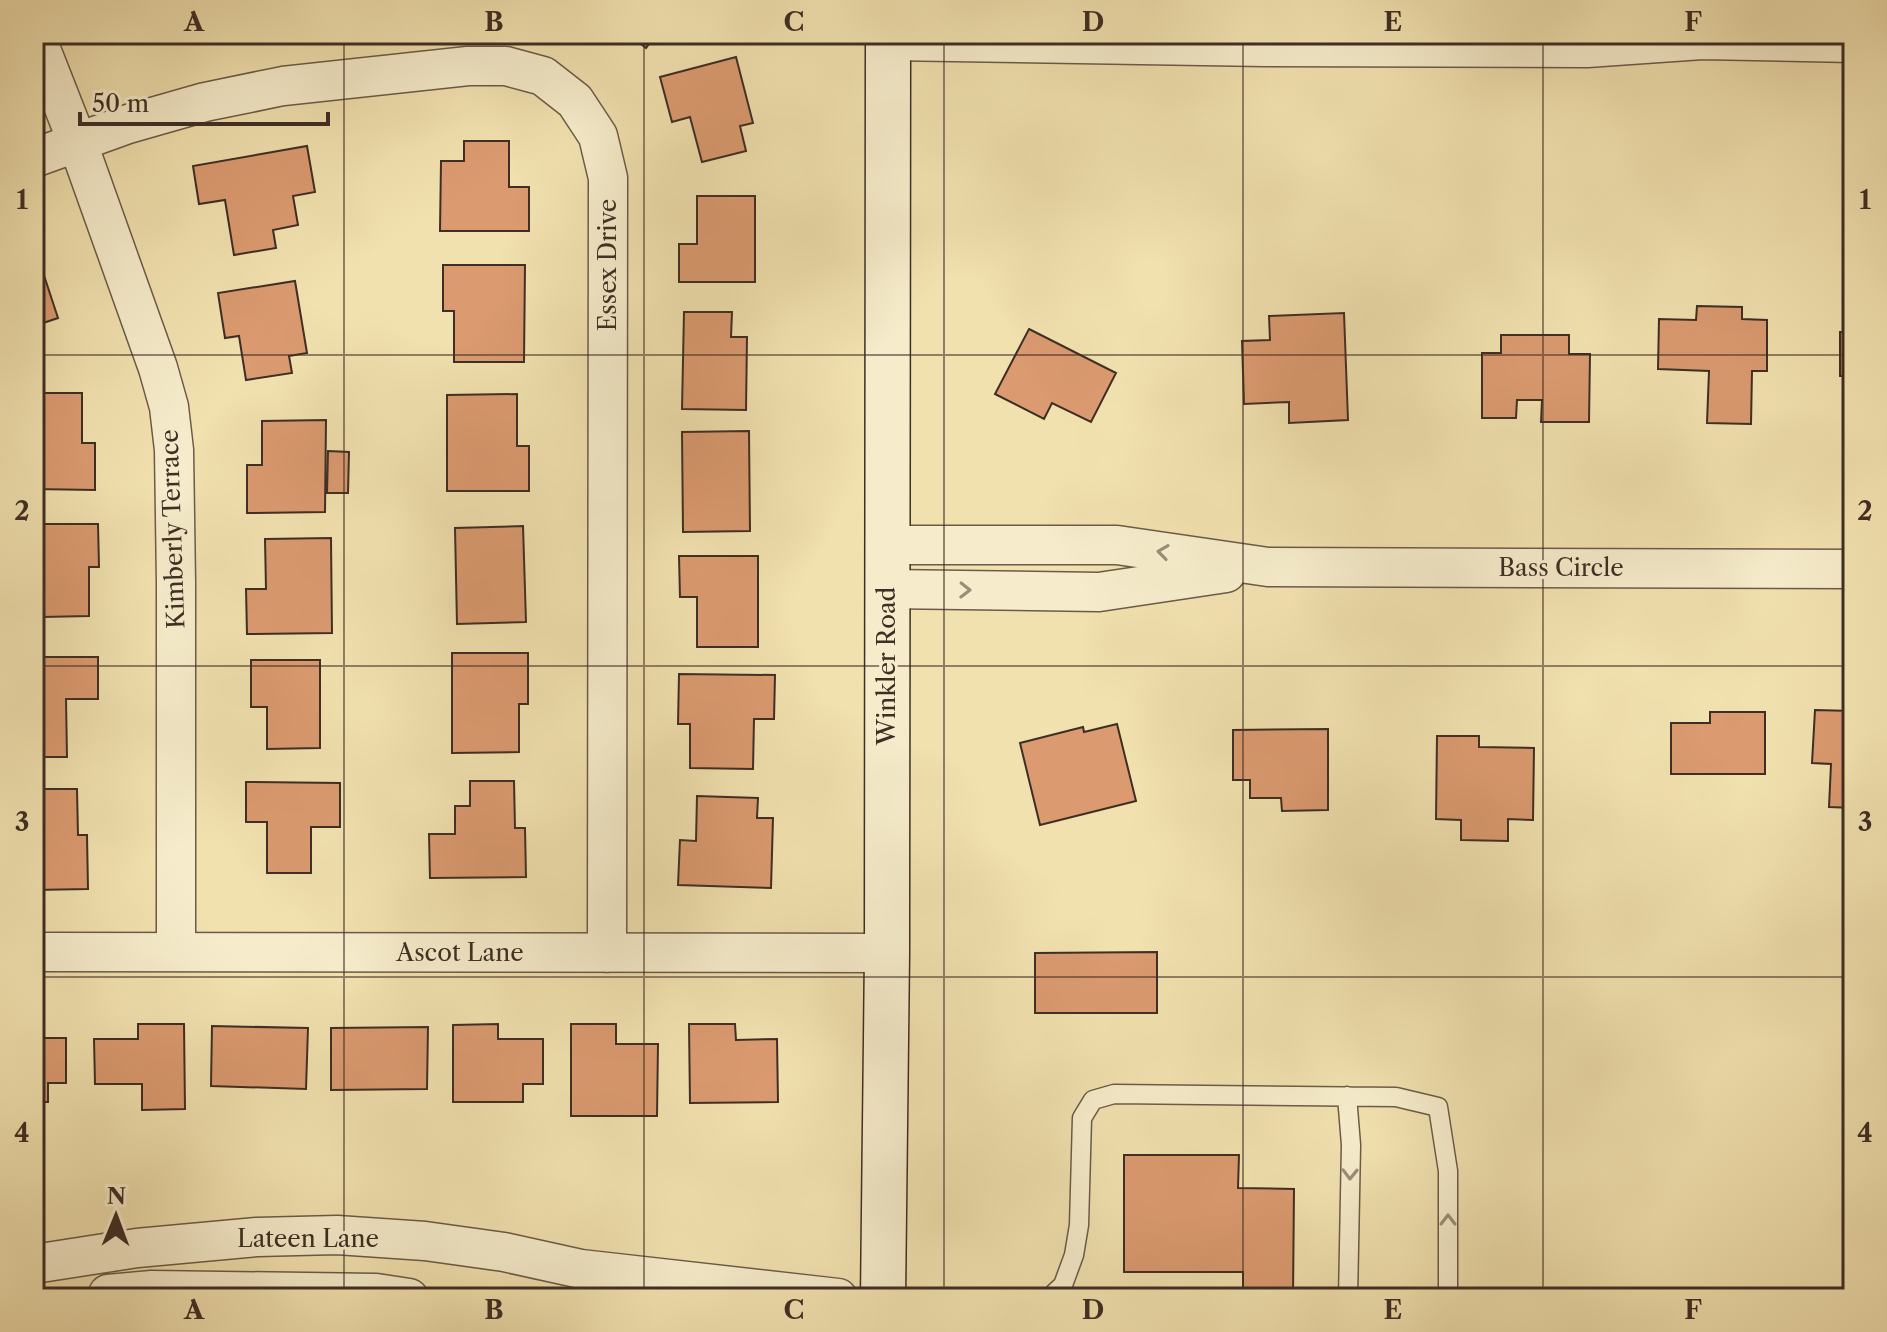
<svg xmlns="http://www.w3.org/2000/svg" width="1887" height="1332" viewBox="0 0 1887 1332" font-family="'Libre Caslon Text',serif">
  <style>
    .building { fill: #db9a70; stroke: #3e2e25; stroke-width: 2 }
    .lines { fill: none; stroke-linecap: round; stroke-linejoin: round }
    .lane-casing { stroke: #6b5b48; stroke-width: 21 }
    .street-casing { stroke: #6b5b48; stroke-width: 41 }
    .secondary-casing { stroke: #3e2e25; stroke-width: 47 }
    .lane { stroke: #f6eccb; stroke-width: 18 }
    .street { stroke: #f6eccb; stroke-width: 38 }
    .secondary { stroke: #f6eccb; stroke-width: 44 }
    .oneway { stroke: #9a8d78 }
    .grid { fill: none; stroke: #3e2e25; stroke-width: 2; stroke-opacity: 0.55 }
    .labels { text-anchor: middle; stroke-width: 6; stroke-linejoin: round; paint-order: stroke }
    .street-label { font-size: 24px; fill: #3e2e25; stroke: #f6eccb }
    .neatline { fill: none; stroke: #3e2e25; stroke-width: 3 }
    .grid-label { font-size: 26px; text-anchor: middle; font-weight: bold; fill: #3e2e25 }
  </style>
  <rect width="100%" height="100%" fill="#f1e1af"/>
  <filter id="stains"><feTurbulence type="fractalNoise" baseFrequency=".0025" numOctaves="4"/><feColorMatrix values="0 0 0 0 .2 0 0 0 0 .09 0 0 0 0 .02 0 0 0 .5 -.17"/></filter>
  <radialGradient id="worn" r=".72"><stop offset=".6" stop-color="#630" stop-opacity="0"/><stop offset="1" stop-color="#630" stop-opacity=".3"/></radialGradient>
  <path class="building" d="M628,34H656L646,48Z
    M736,57L753,123L740,126L746,151L702,162L690,117L672,122L660,77Z
    M464,141H509V187H529V231H440L441,161H464Z
    M307,146L315,192L293,196L298,225L273,230L276,248L234,255L225,200L199,204L193,166Z
    M697,196H755V282H679V244H697Z
    M34,245L58,318L34,326Z
    M443,265H525L524,362H454V311H443Z
    M295,281L307,353L289,356L292,373L246,380L239,336L225,338L218,293Z
    M1697,306L1742,307V319L1767,320V371H1752L1751,424L1707,423L1709,371L1658,369L1659,319L1696,320Z
    M684,312H732L731,337H747L746,410L682,409Z
    M1344,313L1348,420L1289,423V402L1244,404L1242,341L1270,340L1269,316Z
    M1029,329L1116,373L1091,422L1052,403L1044,419L995,394Z
    M1840,332H1853V376H1840Z
    M1501,335H1569V354H1590L1589,422H1541L1542,400H1517L1516,418H1482V353H1501Z
    M38,393H82V443H95V490L34,489V408H38Z
    M517,394V446H529V491H447V395Z
    M326,420L325,512L247,513V465H262V421Z
    M749,431L750,531L683,532L682,432Z
    M328,451L349,452L348,493H327Z
    M34,524H98L99,567H89V616L43,617V568H34Z
    M523,526L526,622L457,624L455,528Z
    M331,538L332,633L247,634L246,589H266L265,539Z
    M679,556H758V647H697V597H680Z
    M452,653H528V704H519V752L452,753Z
    M34,657H98V699H66L67,757H34Z
    M251,660H320V748L267,749V707H251Z
    M679,674L775,675L774,719H754L753,769L690,768V724H678Z
    M1815,710L1853,711V808L1829,807L1831,764L1812,763Z
    M1710,712H1765V774H1671V723H1710Z
    M1117,724L1136,801L1040,825L1020,743L1083,727L1084,732Z
    M1328,729V810L1282,811L1281,798H1250V780H1233V730Z
    M1437,736H1479V747L1534,748L1533,820L1508,819V841L1461,840V820L1436,819Z
    M470,781H514L515,828H525L526,877L430,878L429,834H455V806H470Z
    M246,782L340,783V827H311V873H267V822H246Z
    M34,789H77L78,835H87L88,889L34,890Z
    M697,796L758,798L757,818H773L771,888L678,885L680,840L696,841Z
    M1157,952V1013H1035V953Z
    M138,1024H184L185,1109L142,1110V1084H95L94,1039H138Z
    M498,1024V1039H543V1084H523V1102H453V1025Z
    M571,1024H616V1044H658L657,1116H571Z
    M689,1024H735L736,1040L777,1039L778,1102L690,1103Z
    M212,1026L308,1028L306,1089L211,1086Z
    M428,1027L427,1089L331,1090V1028Z
    M34,1038H66V1083H48V1102H34Z
    M1124,1155H1239L1238,1188L1294,1189L1293,1298H1243V1272H1124Z"/>
  <g class="lines">
    <g class="lane-casing">
      <path id="lane" d="M1347,1096L1351,1145L1348,1298
        M1049,1298L1063,1285L1074,1255L1079,1225L1082,1118L1093,1100L1114,1094L1396,1097L1438,1107L1448,1171V1298"/>
    </g>
    <g class="street-casing">
      <path id="street" d="M35,34L77,141L158,368L169,407L174,450L176,583V952
        M888,41L1265,47L1587,48L1702,40L1853,43
        M34,158L128,124L205,102L283,86L468,66H506L543,76L575,101L598,136L608,178L607,953
        M887,545H1117L1268,567L1853,569
        M887,589L1099,592L1226,573
        M34,952L887,953
        M34,1264L137,1248L257,1237L337,1235L425,1241L504,1252L581,1269L838,1298
        M108,1294L152,1290L376,1293L409,1298"/>
    </g>
    <g class="secondary-casing">
      <path id="secondary" d="M883,1298L887,953L888,34"/>
    </g>
    <use href="#lane" class="lane"/>
    <use href="#street" class="street"/>
    <use href="#secondary" class="secondary"/>
  </g>
  <defs><path id="oneway-chevron" d="M-2-3.5L2.5 0L-2 3.5" fill="none" stroke-width="1.6" stroke-linecap="round" stroke-linejoin="round" transform="scale(2)"/></defs>
  <g class="oneway">
    <use href="#oneway-chevron" transform="translate(1163 552) rotate(-172)"/>
    <use href="#oneway-chevron" transform="translate(965 590) rotate(1)"/>
    <use href="#oneway-chevron" transform="translate(1350 1174) rotate(91)"/>
    <use href="#oneway-chevron" transform="translate(1448 1220) rotate(-90)"/>
  </g>
  <path class="grid" d="M344,34V1298M644,34V1298M944,34V1298M1243,34V1298M1543,34V1298M34,355H1853M34,666H1853M34,977H1853"/>
  <g class="labels">
    <g class="street-label">
      <text transform="translate(608 265) rotate(-90)" y="8">Essex Drive</text>
      <text transform="translate(173 529) rotate(-92)" y="8">Kimberly Terrace</text>
      <text x="1561" y="576">Bass Circle</text>
      <text transform="translate(887 666) rotate(-90)" y="8">Winkler Road</text>
      <text x="460" y="961">Ascot Lane</text>
      <text x="308" y="1247">Lateen Lane</text>
    </g>
  </g>
  <rect width="1887" height="1332" fill="none" stroke="#f1e1af" stroke-width="88"/>
  <g transform="translate(116 1216) rotate(1)" stroke="#f6eccb" stroke-width="6" paint-order="stroke">
  <path d="M0-6L14 30L0 20L-14 30Z" fill="#3e2e25"/>
  <text y="-12" font-size="22" font-weight="bold" text-anchor="middle" fill="#3e2e25">N</text>
  </g>
  <path d="M80 112v12h248v-12" fill="none" stroke="#3e2e25" stroke-width="4"/>
  <text x="92" y="112" font-size="24" fill="#3e2e25" stroke="#f6eccb" stroke-width="6" paint-order="stroke">50 m</text>
  <rect x="44" y="44" width="1799" height="1244" class="neatline"/>
  <g class="grid-label">
    <text x="194" y="31">A</text>
    <text x="494" y="31">B</text>
    <text x="794" y="31">C</text>
    <text x="1093" y="31">D</text>
    <text x="1393" y="31">E</text>
    <text x="1693" y="31">F</text>
    <text x="22" y="209">1</text>
    <text x="1865" y="209">1</text>
    <text x="22" y="520">2</text>
    <text x="1865" y="520">2</text>
    <text x="22" y="831">3</text>
    <text x="1865" y="831">3</text>
    <text x="22" y="1142">4</text>
    <text x="1865" y="1142">4</text>
    <text x="194" y="1319">A</text>
    <text x="494" y="1319">B</text>
    <text x="794" y="1319">C</text>
    <text x="1093" y="1319">D</text>
    <text x="1393" y="1319">E</text>
    <text x="1693" y="1319">F</text>
  </g>
  <rect width="100%" height="100%" filter="url(#stains)"/>
  <rect width="100%" height="100%" fill="url(#worn)"/>
</svg>
